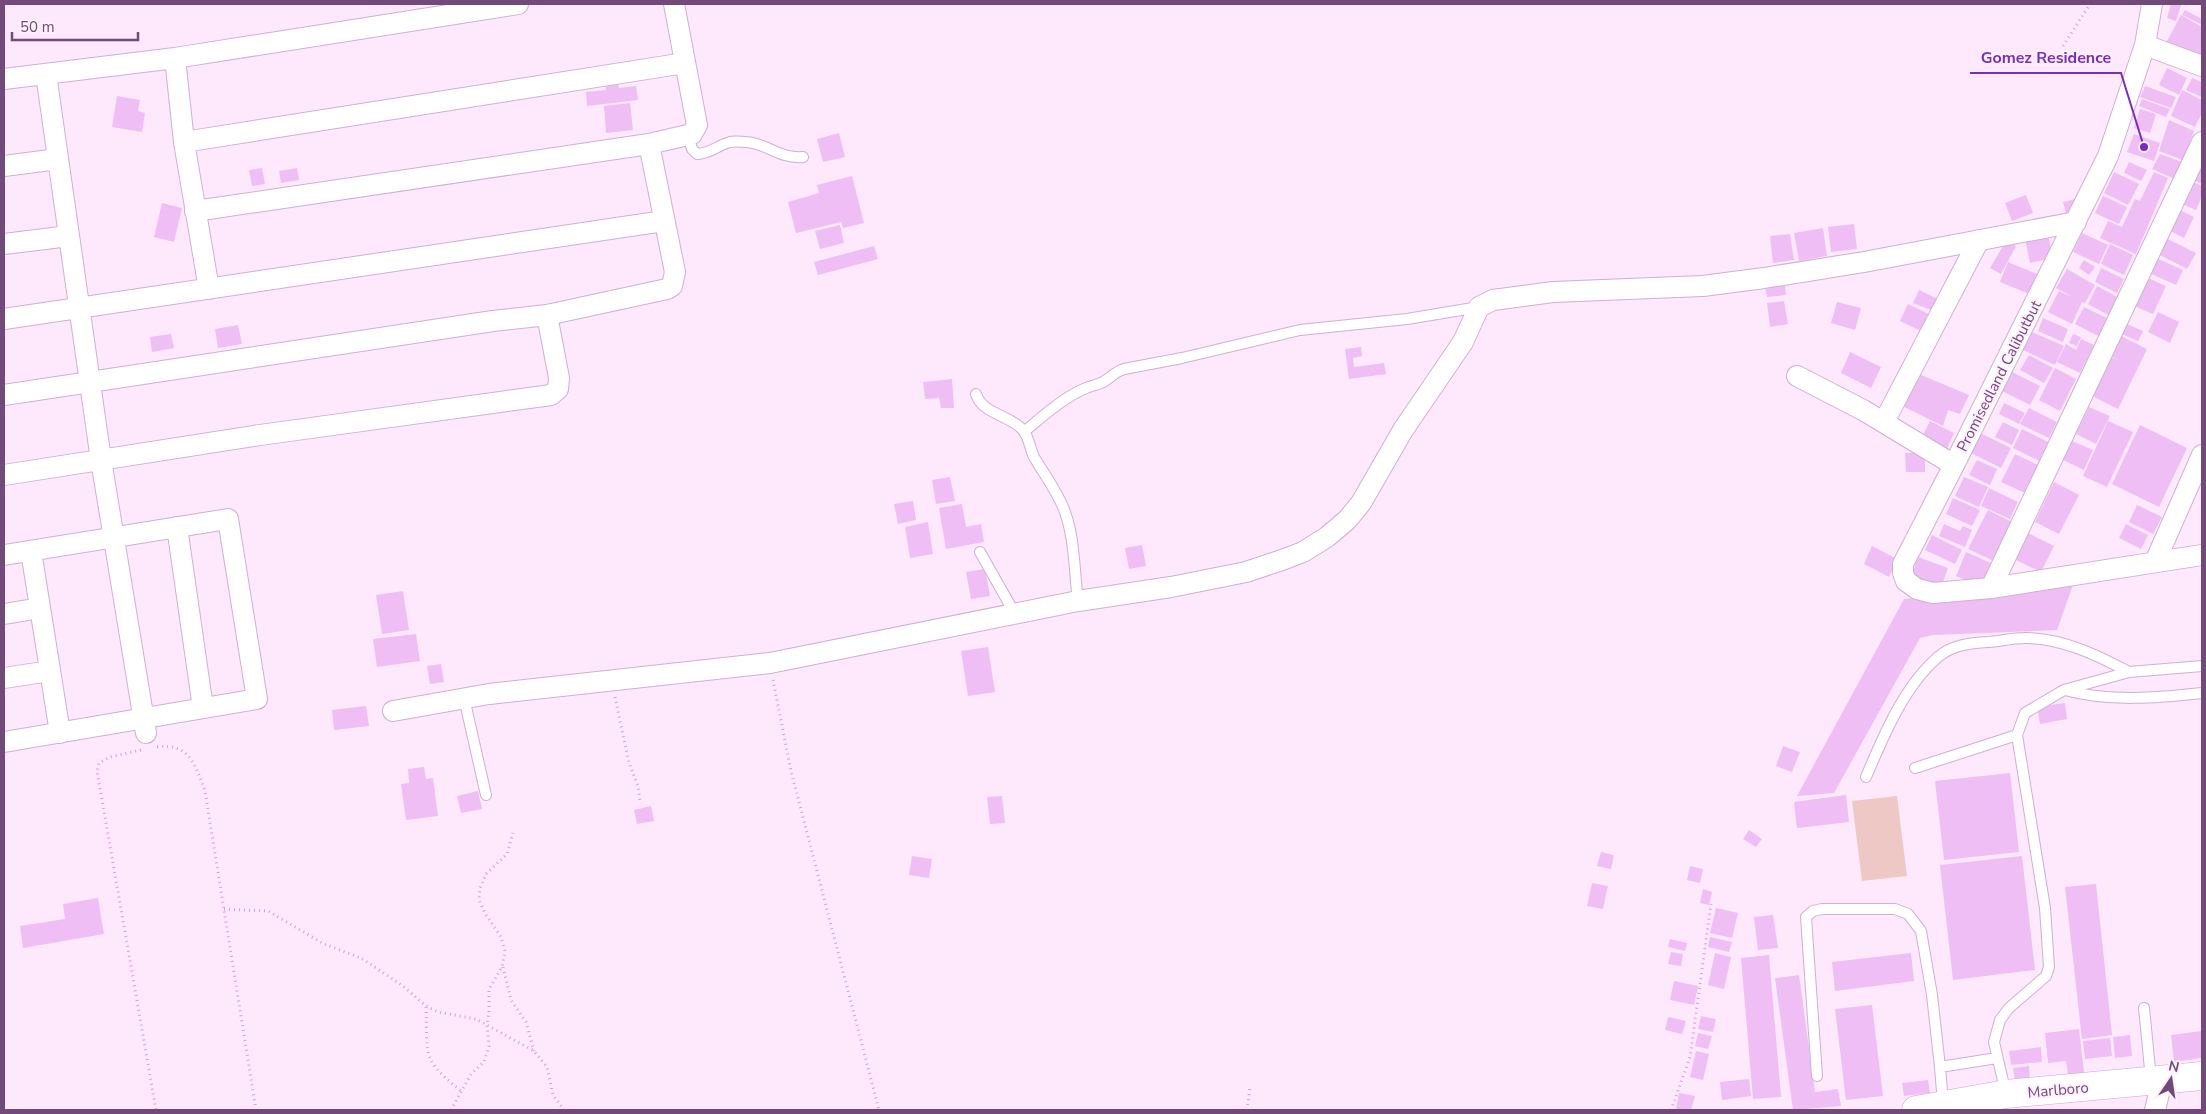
<svg xmlns="http://www.w3.org/2000/svg" width="2206" height="1114" viewBox="0 0 2206 1114" font-family="'Nunito Sans',sans-serif">
  <style>
    .green { fill: #edc8c5 }
    .building { fill: #eebef5 }
    .lines { fill: none; stroke-linecap: round; stroke-linejoin: round }
    .lane-casing { stroke: #d0afd3; stroke-width: 12 }
    .street-casing { stroke: #d0afd3; stroke-width: 22 }
    .secondary-casing { stroke: #cca5d0; stroke-width: 29 }
    .path { stroke: #d3a0da; stroke-width: 3; stroke-dasharray: 1 4; stroke-linecap: butt }
    .lane { stroke: #fff; stroke-width: 10 }
    .street { stroke: #fff; stroke-width: 20 }
    .secondary { stroke: #fff; stroke-width: 28 }
    .labels { text-anchor: middle; stroke-width: 4; stroke-linejoin: round; paint-order: stroke }
    .street-label { font-size: 15px; fill: #724a7a; stroke: #fff0fe }
    .leader { fill: none; stroke: #7b2cbf; stroke-width: 2 }
    .callout-dot { fill: #7b2cbf; stroke: #fff0fe; stroke-width: 2 }
    .callout-label { font-size: 16px; text-anchor: middle; font-weight: bold; fill: #7b2cbf; stroke: #fff0fe; stroke-width: 4; stroke-linejoin: round; paint-order: stroke }
  </style>
  <rect width="100%" height="100%" fill="#fee8fc"/>
  <path class="green" d="M1897,796L1907,876L1862,881L1852,801Z"/>
  <path class="building" d="M2171,4L2181,5L2176,21L2167,18Z
    M2185,10L2202,19V25L2182,15Z
    M2181,15L2202,27V65L2165,45Z
    M2167,68L2187,78L2179,95L2159,85Z
    M2192,78L2202,82V97L2186,90Z
    M618,82L619,88L636,86L638,100L587,106L586,92L606,90L605,83Z
    M2145,86L2176,97L2171,108L2140,97Z
    M2182,90L2202,100V113L2195,127L2171,116Z
    M117,96L140,100L138,111L145,113L142,132L112,127Z
    M2142,99L2170,109L2166,117L2139,106Z
    M630,103L633,130L606,133L604,106Z
    M2140,109L2156,114L2150,133L2134,128Z
    M2169,120L2194,131L2183,160L2159,151Z
    M839,133L845,157L823,162L817,139Z
    M2134,134L2160,143L2154,161L2127,152Z
    M2160,154L2182,162L2175,179L2152,169Z
    M2202,155V184L2191,179Z
    M2129,162L2147,170L2141,181L2124,173Z
    M262,168L265,184L252,186L249,170Z
    M297,168L299,180L281,183L279,171Z
    M2114,172L2139,184L2128,205L2104,193Z
    M2154,172L2168,178L2136,254L2100,238L2108,221L2122,227L2135,199L2140,201Z
    M852,176L864,223L843,228L841,222L796,233L788,202L819,193L817,185Z
    M2193,182L2202,186V196L2196,210L2182,204Z
    M2026,195L2033,213L2012,221L2005,203Z
    M2103,196L2127,207L2119,224L2095,213Z
    M2075,199L2078,210L2066,213L2063,202Z
    M162,203L182,208L174,242L154,237Z
    M2178,209L2194,217L2184,238L2168,230Z
    M1854,224L1857,249L1831,252L1828,227Z
    M840,225L844,243L820,249L815,231Z
    M1823,228L1827,256L1799,261L1794,233Z
    M2082,233L2108,245L2099,264L2073,252Z
    M1790,234L1794,260L1773,263L1770,236Z
    M2048,234L2053,258L2030,263L2025,239Z
    M2166,238L2196,253L2187,269L2158,254Z
    M2006,241L2016,246L2001,274L1990,268Z
    M2110,244L2133,255L2124,275L2101,264Z
    M874,246L878,259L818,275L814,262Z
    M2154,257L2183,270L2176,285L2147,272Z
    M2084,260L2095,267L2089,275L2079,268Z
    M2008,262L2042,276L2034,296L2000,282Z
    M2101,268L2124,279L2117,293L2095,282Z
    M2067,269L2095,285L2085,303L2082,302L2072,324L2048,312L2059,291L2075,298L2056,288Z
    M1784,278L1786,295L1767,297L1764,281Z
    M2148,278L2166,286L2153,314L2134,306Z
    M2097,286L2121,299L2112,317L2088,304Z
    M1919,290L1938,299L1933,311L1913,303Z
    M1784,301L1788,324L1770,327L1767,303Z
    M1837,302L1861,308L1855,330L1831,323Z
    M1908,304L1933,316L1925,333L1900,321Z
    M2084,307L2109,319L2100,337L2075,324Z
    M2158,312L2179,322L2170,343L2148,332Z
    M2043,318L2068,329L2063,342L2038,331Z
    M2127,324L2143,331L2138,341L2122,334Z
    M238,325L242,344L218,348L215,329Z
    M2032,332L2064,346L2055,365L2023,350Z
    M171,334L174,348L152,352L150,337Z
    M2073,334L2081,337L2077,346L2069,343Z
    M2119,335L2147,349L2118,409L2090,395L2109,356L2123,362L2108,355Z
    M2081,339L2094,345L2080,373L2057,362L2066,344L2076,350Z
    M1361,347L1362,356L1353,358L1354,367L1384,363L1386,374L1349,379L1345,349Z
    M1850,352L1881,367L1871,388L1841,373Z
    M2029,355L2053,368L2044,383L2020,370Z
    M2055,368L2076,379L2060,411L2039,400Z
    M1914,372L1969,395L1960,414L1948,410L1943,426L1898,404Z
    M2012,372L2040,386L2030,405L2002,391Z
    M952,379L954,408H941L939,398L925,399L923,382Z
    M2004,403L2025,413L2019,424L1999,414Z
    M2089,407L2110,416L2096,444L2076,434Z
    M2029,408L2057,422L2049,438L2020,424Z
    M1930,421L1954,433L1947,449L1922,437Z
    M2108,421L2133,432L2107,487L2083,476Z
    M2003,422L2019,430L2012,445L1995,437Z
    M2140,425L2187,448L2159,507L2112,484Z
    M2022,429L2048,442L2039,461L2013,448Z
    M1980,433L2011,448L2001,468L1971,453Z
    M2070,440L2093,450L2084,470L2061,459Z
    M1925,452V472H1906L1905,453Z
    M2015,454L2038,465L2025,493L2001,482Z
    M1977,460L1997,469L1990,485L1969,475Z
    M950,477L955,501L936,504L932,480Z
    M1964,477L1988,487L1979,507L1955,496Z
    M2054,482L2079,495L2059,534L2035,522Z
    M1989,488L2018,502L2010,519L1981,506Z
    M1953,498L1980,510L1972,526L1946,514Z
    M913,501L916,520L898,524L894,504Z
    M962,504L966,527L981,524L984,542L946,549L939,508Z
    M2137,505L2162,517L2153,534L2129,522Z
    M1988,510L2016,524L1996,562L1968,549Z
    M928,522L933,554L910,558L905,527Z
    M1944,524L1960,531L1963,526L1972,530L1965,547L1939,536Z
    M2126,524L2148,535L2141,549L2119,538Z
    M2028,533L2054,546L2041,572L2014,559Z
    M1932,535L1962,550L1955,564L1925,550Z
    M1142,545L1146,566L1129,569L1125,548Z
    M1872,546L1897,559L1889,577L1864,564Z
    M1966,552L1993,564L1983,587L1956,576Z
    M1918,557L1948,568L1940,590L1910,580Z
    M985,569L990,596L971,599L966,572Z
    M2074,582L2057,630L1933,635L1920,638L1834,793L1797,796L1904,599Z
    M403,591L409,630L382,634L376,595Z
    M416,634L420,661L377,667L373,639Z
    M988,647L995,692L968,696L961,651Z
    M441,664L444,682L430,684L427,666Z
    M2065,703L2067,719L2040,724L2037,707Z
    M366,706L369,726L334,730L332,710Z
    M1783,746L1800,752L1792,772L1776,766Z
    M424,767L426,779L433,778L438,816L406,820L401,784L409,783L408,769Z
    M2010,773L2019,852L1944,860L1935,781Z
    M478,791L482,809L461,813L457,796Z
    M1846,795L1849,822L1797,828L1794,802Z
    M1002,796L1005,823L990,824L987,797Z
    M651,806L654,821L637,824L634,810Z
    M1749,830L1762,839L1756,847L1743,839Z
    M1601,852L1614,855L1611,869L1597,866Z
    M912,856L932,859L929,878L909,875Z
    M2022,856L2035,970L1953,980L1940,865Z
    M1690,866L1703,869L1700,883L1687,880Z
    M1592,883L1608,886L1603,909L1587,906Z
    M2096,884L2112,1035L2082,1039L2065,887Z
    M1703,889L1712,892L1709,905L1700,903Z
    M98,898L104,934L23,948L20,926L65,919L63,904Z
    M1716,908L1738,913L1732,938L1710,933Z
    M1773,915L1778,948L1758,950L1754,917Z
    M1710,937L1732,942L1729,952L1708,947Z
    M1670,939L1687,943L1685,951L1668,947Z
    M1671,952L1683,954L1681,966L1668,964Z
    M1715,953L1731,957L1724,989L1708,985Z
    M1911,953L1914,981L1835,991L1832,962Z
    M1769,955L1781,1097L1753,1099L1741,958Z
    M1799,975L1815,1092L1838,1089L1841,1106L1793,1110L1775,978Z
    M1674,981L1698,986L1694,1005L1670,1000Z
    M1872,1005L1883,1096L1846,1100L1835,1009Z
    M1701,1016L1716,1019L1713,1032L1698,1029Z
    M1668,1017L1686,1021L1682,1034L1665,1030Z
    M2079,1029L2084,1073L2068,1074L2066,1061L2048,1063L2045,1033Z
    M2202,1031V1058L2174,1062L2171,1035Z
    M1698,1033L1712,1036L1708,1049L1695,1046Z
    M2130,1035L2132,1056L2115,1058L2113,1037Z
    M2110,1038L2112,1056L2085,1059L2083,1041Z
    M2041,1047L2042,1062L2011,1065L2009,1051Z
    M1696,1051L1709,1054L1703,1080L1690,1077Z
    M2029,1066L2030,1079L2015,1081L2013,1068Z
    M1749,1079L1751,1096L1722,1100L1720,1082Z
    M1928,1080L1930,1093L1904,1096L1902,1083Z
    M1679,1093L1695,1096L1691,1110H1676Z"/>
  <g class="lines">
    <g class="lane-casing">
      <path id="lane" d="M688,135L692,149L697,154C710,154 718,145 730,142C735,141 742,142 746,142C767,143 779,159 803,157
        M976,394C982,414 1010,415 1023,430C1029,437 1030,449 1034,457C1044,474 1056,490 1063,507C1075,535 1074,571 1078,601
        M1025,431C1043,416 1064,397 1086,388C1091,386 1096,385 1101,383C1110,379 1114,372 1124,369L1182,358L1300,330L1407,319L1479,307
        M980,552L1015,614
        M2065,690C2108,702 2158,698 2202,693
        M464,698L486,795
        M1915,768L2017,735
        M1866,777C1883,737 1904,686 1938,657C1952,645 1970,643 1988,642C2000,641 2013,638 2025,638C2062,638 2097,655 2129,672
        M2144,1008L2151,1079
        M1940,1067L1943,1104
        M1817,1076L1806,917L1813,911L1822,909H1895L1908,914L1921,931L1932,995L1940,1067L1997,1058
        M2006,1094L1994,1042L2000,1020L2009,1008L2046,976L2049,967L2045,908L2017,735L2025,713L2064,690L2129,672L2202,666"/>
    </g>
    <g class="street-casing">
      <path id="street" d="M2152,4L2145,45L2108,156L1954,465L1903,564V573L1906,581L1917,589L1933,593L1991,588L2202,555
        M2145,45L2202,66
        M175,58L184,142L209,289
        M46,74L101,460L146,733
        M4,79L175,58L518,4
        M184,142L685,63
        M4,166L58,159
        M195,211L649,144L692,134L697,125L674,4
        M4,244L69,236
        M4,319L664,221
        M1797,376L1863,410L1954,465
        M4,395L493,321L547,315L667,289L672,286L675,272L649,144
        M1884,422L1979,240
        M4,475L260,435L551,395L558,389L559,378L547,315
        M177,527L203,708
        M31,551L60,733
        M4,555L228,519L257,699L4,742
        M2155,562L2202,455
        M1991,588L2202,142
        M4,614L40,608
        M4,678L50,671
        M393,711L489,694L770,663L1078,601L1171,587L1246,572L1282,560L1303,552L1327,537L1347,520L1361,503L1403,430L1463,342L1479,307L1493,300L1553,292L1703,286L1764,278L1864,262L2076,222
        M2155,1110L2162,1081"/>
    </g>
    <g class="secondary-casing">
      <path id="secondary" d="M1916,1110L2006,1094L2202,1076"/>
    </g>
    <path class="path" d="M2063,46L2090,4
      M773,680L791,771L879,1110
      M615,697L629,763L638,786L640,801
      M157,747C189,742 196,766 205,791L256,1110
      M141,750L110,757L99,763L97,771L156,1110
      M224,909L268,911L324,944L361,958L403,986L426,1006L438,1012L476,1019L534,1051L547,1067L553,1095L564,1110
      M503,967L511,1000L526,1022L534,1051
      M426,1007C427,1019 425,1049 430,1058C435,1071 452,1083 462,1092
      M451,1110L471,1074L484,1062L489,1046L487,1024L489,1012V989L502,967L505,951L501,937L486,915L479,900L480,888L486,874L507,854L513,833
      M1247,1110L1250,1087
      M1671,1110L1690,1057L1711,904"/>
    <use href="#lane" class="lane"/>
    <use href="#street" class="street"/>
    <use href="#secondary" class="secondary"/>
  </g>
  <g class="labels">
    <g class="street-label">
      <text transform="translate(1999 376) rotate(-63)" y="5">Promisedland Calibutbut</text>
      <text transform="translate(2058 1090) rotate(-5)" y="5">Marlboro</text>
    </g>
  </g>
  <path class="leader" d="M2144 147L2121 73H1970"/>
  <circle class="callout-dot" cx="2144" cy="147" r="5"/>
  <g class="callout-label">
    <text x="2046" y="63">Gomez Residence</text>
  </g>
  <rect width="2206" height="1114" fill="none" stroke="#724a7a" stroke-width="10"/>
  <g transform="translate(2171 1079) rotate(13)" stroke="#fff0fe" stroke-width="4" paint-order="stroke">
  <path d="M0-4L9 19L0 12L-9 19Z" fill="#724a7a"/>
  <text y="-8" font-size="14" font-weight="bold" text-anchor="middle" fill="#724a7a">N</text>
  </g>
  <path d="M12 32v8h126v-8" fill="none" stroke="#724a7a" stroke-width="2.5"/>
  <text x="20" y="32" font-size="15" fill="#724a7a" stroke="#fff0fe" stroke-width="4" paint-order="stroke">50 m</text>
</svg>
